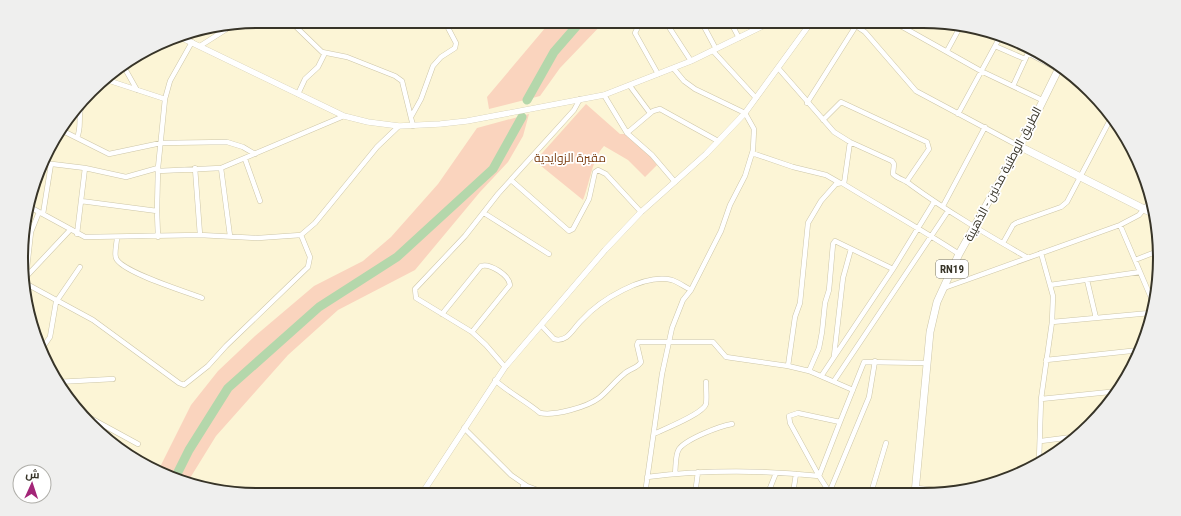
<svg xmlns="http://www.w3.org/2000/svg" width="1181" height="516" viewBox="0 0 1181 516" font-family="'Roboto Condensed',Cairo,sans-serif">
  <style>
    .green { fill: #fad4be }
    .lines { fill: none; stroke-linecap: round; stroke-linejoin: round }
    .river { stroke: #b4d7ab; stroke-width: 9 }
    .minor-casing { stroke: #cdc6a8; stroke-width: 5.5 }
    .tertiary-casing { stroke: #cdc6a8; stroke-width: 6 }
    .secondary-casing { stroke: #cdc6a8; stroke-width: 8 }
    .primary-casing { stroke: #cdc6a8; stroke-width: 8 }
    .minor { stroke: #fff; stroke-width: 4.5 }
    .tertiary { stroke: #fff; stroke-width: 5.5 }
    .secondary { stroke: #fff; stroke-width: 7 }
    .primary { stroke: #fff; stroke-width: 7 }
    .labels { text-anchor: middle; stroke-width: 3.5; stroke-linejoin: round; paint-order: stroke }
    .shield { fill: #fff; stroke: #737168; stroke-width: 1 }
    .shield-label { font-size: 11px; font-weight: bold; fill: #373428 }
    .park-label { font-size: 12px; fill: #7c3f13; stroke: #fff }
    .street-label { font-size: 12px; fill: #373428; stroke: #fff }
    .rim { fill: none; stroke: #373428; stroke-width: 2 }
  </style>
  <rect width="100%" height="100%" fill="#fcf5d6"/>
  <path class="green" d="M551,21H605L560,68L540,96L489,109L487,97Z
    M586,104L620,134H627L646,151L657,165L645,177L628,160L604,146C592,159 590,183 583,200L535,161Z
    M529,114L523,136L508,162L480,192L415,270L338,310L288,355L216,436L187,483L182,482L159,469L191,405L218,371L255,336L314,286L363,261L391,237L438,184L477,128Z"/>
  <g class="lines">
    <path class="river" d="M527,100L554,52L581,21
      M175,478L189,450L228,388L319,307L397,257L493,169L522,117"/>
    <g class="minor-casing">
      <path id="minor" d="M290,21L322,52L347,57L395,76L402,81L413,126
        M335,21L370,26L445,24L449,21
        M641,21L635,33L658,74
        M665,21L691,61
        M701,21L716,49
        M730,21L739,38
        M892,21L981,71L1042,100
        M856,26L865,32L916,91L1019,146
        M902,27L906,21
        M980,30L999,39
        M200,46L233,25
        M995,46L1025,59
        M713,51L756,98
        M947,51L960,27
        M1028,53L1058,69
        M124,67L137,90
        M779,69L834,132L850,142L892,161L894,164L893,174C898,179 906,180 911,185C948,212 988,235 1028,258
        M104,79L165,99
        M630,86L650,113
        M1013,86L1029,51
        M298,94L305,79L318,67L325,53
        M604,95L627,133L652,155L675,182
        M807,103L859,21
        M958,114L1001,35
        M411,117L421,99L433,66L441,57L455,48L456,43L446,24
        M823,120L841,102L927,142L929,149L907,181
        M61,130L109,154L161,143L227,142L243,147L255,154
        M627,133L653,111L660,109L718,141
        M77,138C81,128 79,123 80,113C81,100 99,89 108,80
        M752,153L793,167L826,175L840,183
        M245,159L260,201
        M44,163L85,168L126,177L158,168
        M195,168L200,235
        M221,168L230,236
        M158,171L221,168L344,116
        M511,180L569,231L573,229L589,199L595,172L598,170L606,174L641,212
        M844,184L850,142
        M81,201L157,211
        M28,206L85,237L200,235L258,238L301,235L315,223L377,147L399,126
        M943,206L985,127
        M484,213L549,254
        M43,214L51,164
        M1120,225L1152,300
        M77,234L85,168
        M117,237C117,243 114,253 116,258C121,272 187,292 202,298
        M158,237L157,211L158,168L165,99L170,81L192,42
        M1003,243L1013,225L1016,223L1061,207L1067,202L1110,120
        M1135,260L1158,251
        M26,277L31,232L39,212
        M23,280L70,230
        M1087,280L1096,318
        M23,282L93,320L179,383L184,385L208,366L226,346L308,267L310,257L301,235
        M1050,285L1140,272
        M944,288L1120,225L1139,215L1149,203
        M442,314L481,266C490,263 509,275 510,285L472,332
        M1052,322L1150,313
        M541,325L554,339C568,343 573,328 582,320C600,300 644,273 672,280C678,282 685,287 691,290
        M43,347L50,337L56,302L80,267
        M834,356L843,278L851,249
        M1046,360L1140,350
        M788,366L795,317L800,303L808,223L821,201L836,184L842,183C881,207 921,229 959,254
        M505,367L486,345L472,332L416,298L415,289L465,236L498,194L574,110L580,99
        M809,371L819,348L822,332L825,303L829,290L833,244L835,241L893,269
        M822,375L893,269L934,202
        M495,380C509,393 526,401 540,413C555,416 587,407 599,398C608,391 615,381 624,374C629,369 638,368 641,362L637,345L638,342H713L726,357L788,366L809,371L853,390
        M834,381L948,211
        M57,382L113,379
        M1041,399L1119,391
        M798,413L840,422L819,476L790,423L789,416Z
        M83,414L138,444
        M840,422L864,362L927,363
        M464,428L511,475L527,486L548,494
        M654,434C664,429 703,414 706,404C707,398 706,389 706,382
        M1041,441L1080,436
        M1039,461L1041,399L1052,322L1053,296L1041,253
        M675,474C676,466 675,455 679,449C686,439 720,426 732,424
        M647,477C704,470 762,470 819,476L830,493
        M916,488L959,492
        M768,493L776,473
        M793,493L796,474
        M824,493L826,488
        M829,493L869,397L875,361
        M871,493L886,443
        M520,494L524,484
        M645,494L662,374L672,328L683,300L691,290L721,231L730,205L745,176L753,150L754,129L745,113L695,89L684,81L674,69
        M695,494L698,472"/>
    </g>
    <g class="tertiary-casing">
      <path id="tertiary" d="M178,36L344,116L368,122L399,126L440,124L467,121L604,95L691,61L773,21
        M421,495L505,367L605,250L641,212L706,154L745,113L812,21"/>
    </g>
    <g class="secondary-casing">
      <path id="secondary" d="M1019,146L1152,213"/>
    </g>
    <g class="primary-casing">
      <path id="primary" d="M915,493L930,332L937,302L959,254L1030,127L1059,68"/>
    </g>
    <use href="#minor" class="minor"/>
    <use href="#tertiary" class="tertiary"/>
    <use href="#secondary" class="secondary"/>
    <use href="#primary" class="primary"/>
  </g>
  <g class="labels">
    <rect class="shield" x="936" y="260" width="32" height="18" rx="3"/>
    <g class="shield-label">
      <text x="952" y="273">RN19</text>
    </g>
    <g class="park-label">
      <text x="570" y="162">مقبرة الزوايدية</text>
    </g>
    <g class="street-label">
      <text transform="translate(1003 174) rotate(-62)" y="4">الطريق الوطنية مدنين - الذهيبة</text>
    </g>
  </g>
  <path d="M0 0H1181V516H0ZM258 28H923A230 230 0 0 1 1153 258V258A230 230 0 0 1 923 488H258A230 230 0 0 1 28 258V258A230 230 0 0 1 258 28Z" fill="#efefee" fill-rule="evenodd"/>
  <path class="rim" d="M258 28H923A230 230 0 0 1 1153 258V258A230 230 0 0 1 923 488H258A230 230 0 0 1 28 258V258A230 230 0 0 1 258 28Z"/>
  <g transform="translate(32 484) rotate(3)"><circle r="19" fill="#ffffff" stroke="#afaea9"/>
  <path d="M0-3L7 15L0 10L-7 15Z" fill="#a32578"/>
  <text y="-6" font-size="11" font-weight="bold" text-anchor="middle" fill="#373428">ش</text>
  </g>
</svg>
